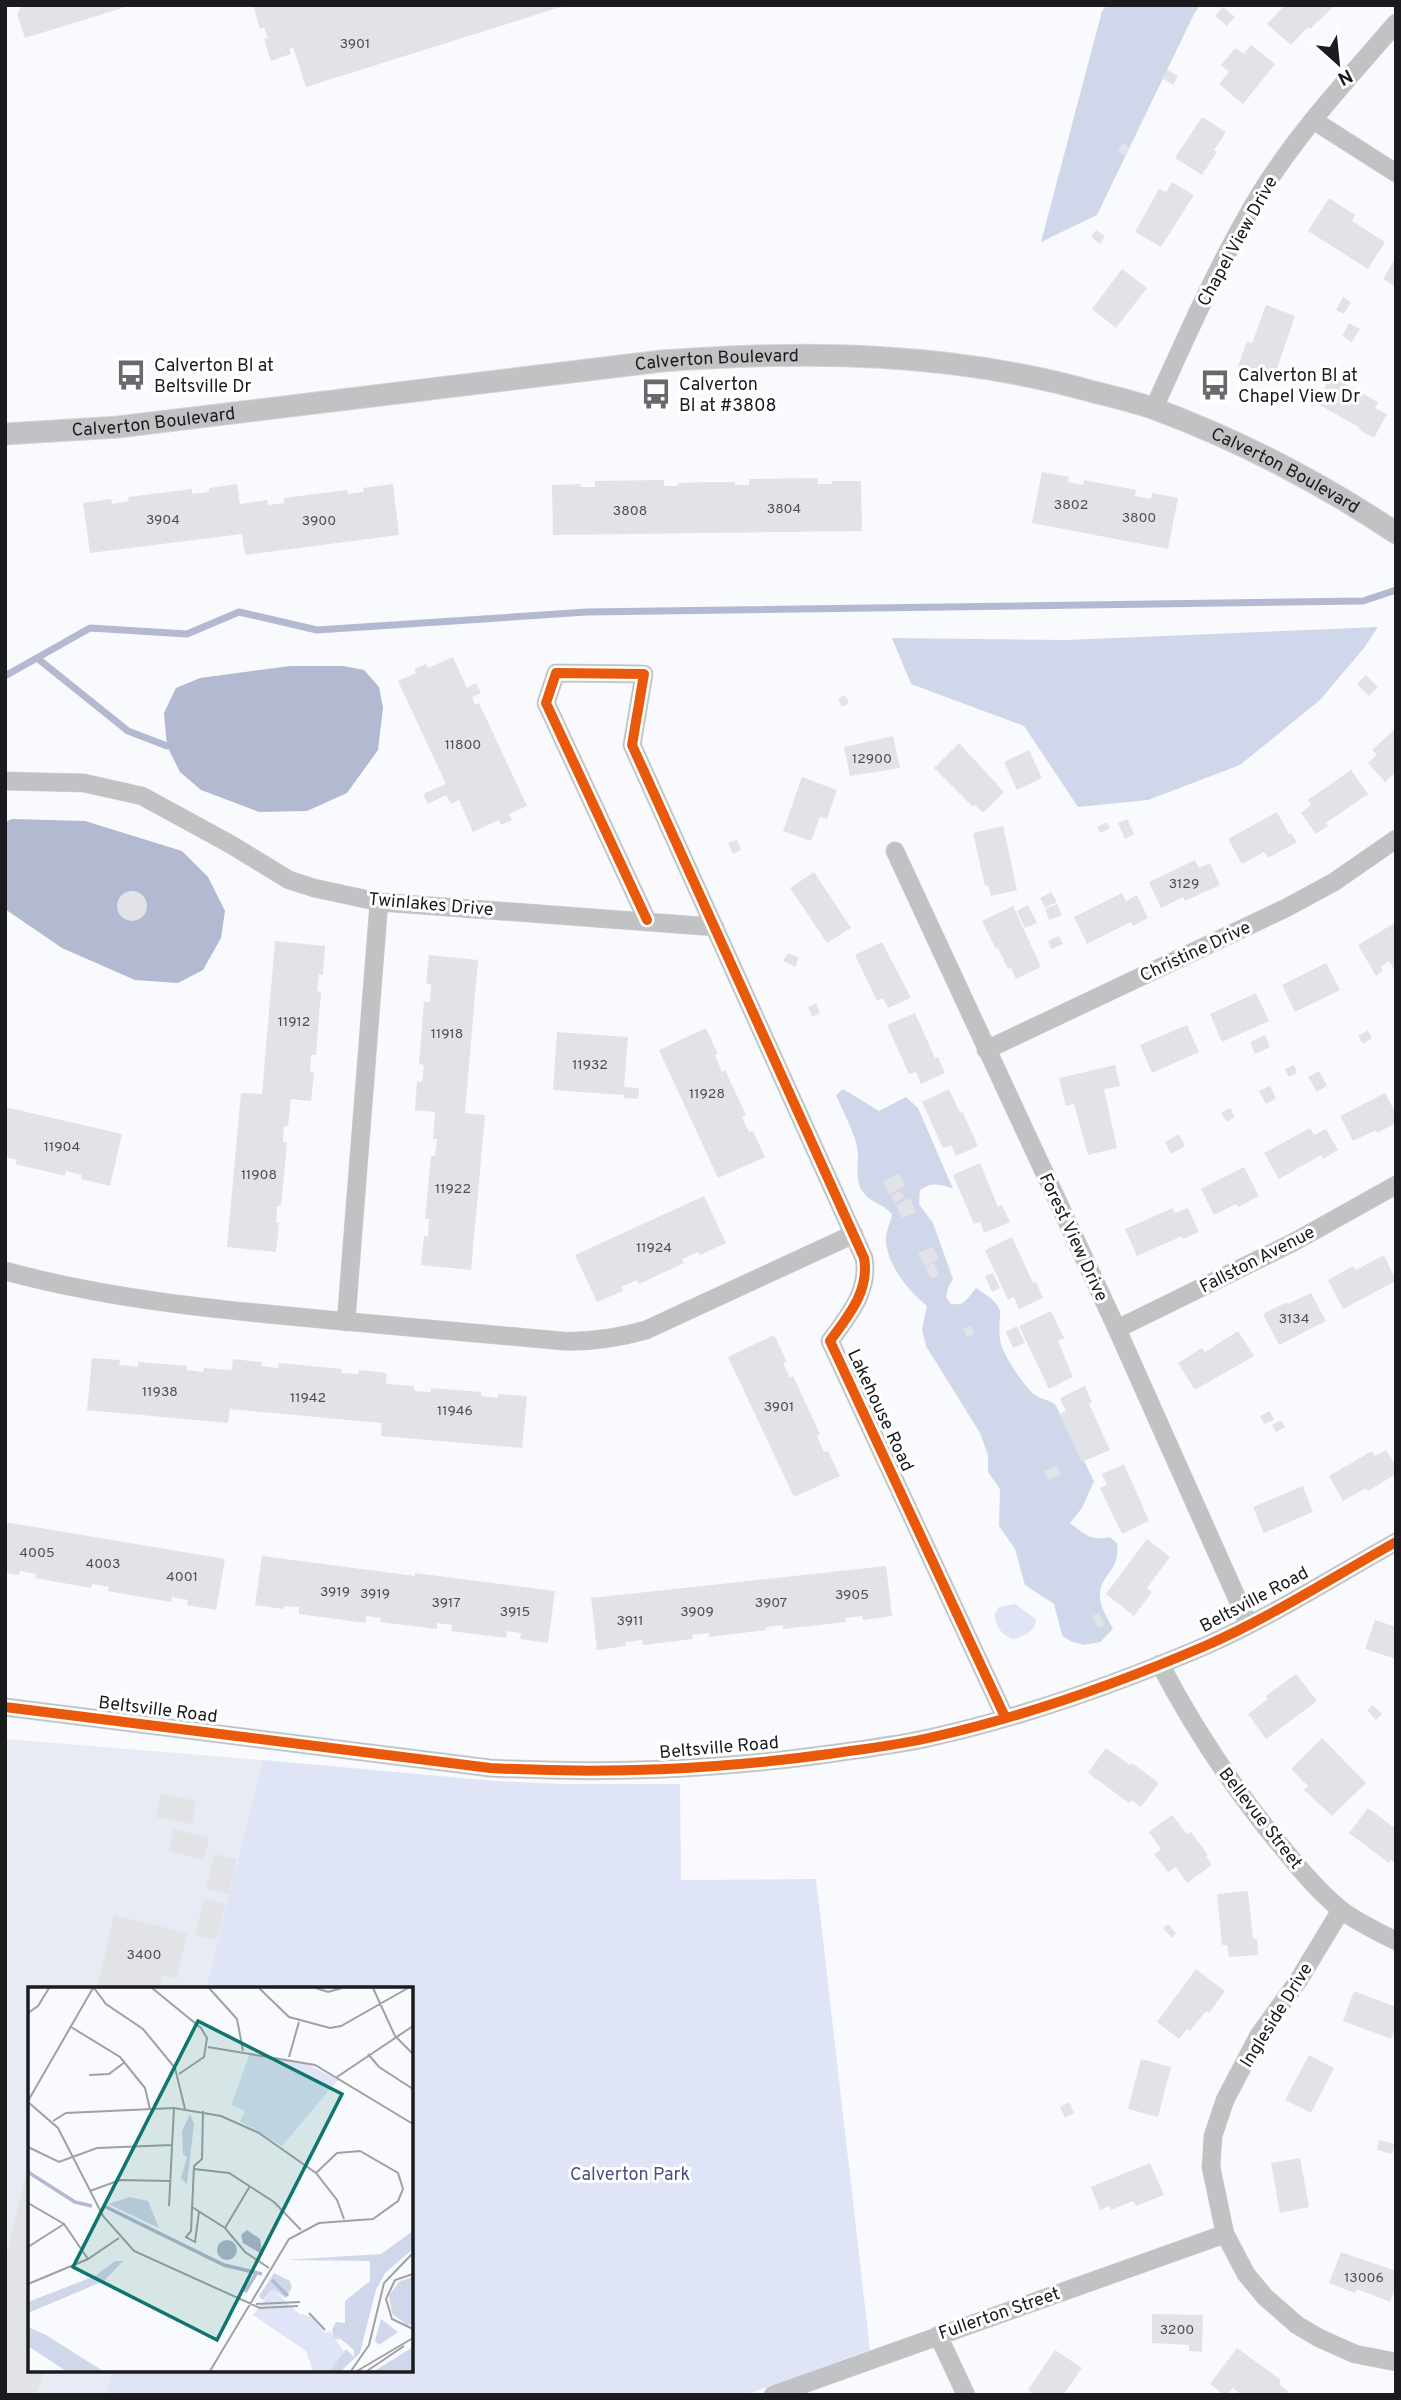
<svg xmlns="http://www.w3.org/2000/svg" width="1401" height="2400" viewBox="0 0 1401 2400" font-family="Overpass,sans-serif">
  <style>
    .built { fill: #e9ebf4 }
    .green { fill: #dfe4f6 }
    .forest { fill: #d1d7eb }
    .water { fill: #b2b9d1 }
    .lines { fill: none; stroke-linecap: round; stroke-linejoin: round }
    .stream { stroke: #b2b9d1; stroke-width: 7 }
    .building { fill: #e2e3e6 }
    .minor-casing { stroke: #d6d6d8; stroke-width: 19 }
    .tertiary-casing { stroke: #d6d6d8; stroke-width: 23 }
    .minor { stroke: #c1c2c3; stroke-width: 18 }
    .tertiary { stroke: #c1c2c3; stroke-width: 21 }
    .cycleway-casing { stroke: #fff; stroke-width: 15 }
    .cycleway { stroke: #e8590c; stroke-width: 10 }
    .labels { text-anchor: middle; stroke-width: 6; stroke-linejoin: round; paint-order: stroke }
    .number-label { font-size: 14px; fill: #4d4e51 }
    .street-label { font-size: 18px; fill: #1a1b1e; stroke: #fff }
    .poi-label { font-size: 18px; fill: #1a1b1e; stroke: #fff; text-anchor: start }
    .park-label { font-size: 18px; fill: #475282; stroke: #fff }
    .inset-river { fill: none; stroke: #b2b9d1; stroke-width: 3.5 }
    .inset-road { fill: none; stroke: #a0a1a4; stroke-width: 2 }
    .view { fill: #0f766e; fill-opacity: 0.15; stroke: #0f766e; stroke-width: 3.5 }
    .inset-edge { fill: none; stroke: #1a1b1e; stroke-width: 3.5 }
  </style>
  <rect width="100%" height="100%" fill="#f9fafd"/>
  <path class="built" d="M5,1739L263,1760L206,1989H30V2370H112L106,2395H5Z"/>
  <path class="green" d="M1015,1604L1036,1619C1037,1631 1024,1636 1013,1639C1002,1636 994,1624 995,1613L999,1607Z
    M263,1760L495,1781L562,1784H680L681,1880L816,1879L870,2350L745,2395H106L112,2370H411V1989H206Z"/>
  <path class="forest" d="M1107,5H1201L1195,12L1097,215L1041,242L1102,11Z
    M1378,627L1364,648L1320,700L1240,765L1148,800L1078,807L1024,726L911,684L892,638L1066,640Z
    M843,1089L879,1111L906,1097L918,1108L953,1189C940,1184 932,1182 920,1190L919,1204L933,1223L953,1279L948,1288L946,1297L951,1304C965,1306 967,1299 976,1288C1014,1313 994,1309 1001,1344C1004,1356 1025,1388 1035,1395C1040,1399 1049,1400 1055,1404L1094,1481L1082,1508L1070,1523C1083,1533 1091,1542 1109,1537L1117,1543C1121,1572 1099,1574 1100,1597C1100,1607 1108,1619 1113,1629L1100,1642L1084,1645L1070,1641L1062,1635L1054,1604L1025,1585L1015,1549L999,1526L1000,1489L988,1472V1455L980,1433L926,1346L922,1330L927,1306C908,1291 884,1261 886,1236C887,1229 891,1221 892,1214C882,1203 872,1204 863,1192C855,1182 858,1168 858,1156C859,1140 842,1110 836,1095Z"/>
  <path class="water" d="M290,666H343L364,670L379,687L383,708L378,750L347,793L307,811L259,812L201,790L180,772L167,746L164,713L176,688L200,678Z
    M12,819L85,821L182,851L208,877L225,911L221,938L203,970L178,983L135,980L62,948L5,909V822Z"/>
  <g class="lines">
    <path class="stream" d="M37,658L128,731L167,746
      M5,676L90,628L187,634L239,612L317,630L587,612L1363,601L1396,590"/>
  </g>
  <path class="building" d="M22,5H128L129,6L25,38L17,14Z
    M253,5H564V6L306,87L293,47L289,49L291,54L271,61L264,39L268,38L264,27L260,29Z
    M1285,5H1335L1310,29L1308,27L1291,45L1267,24Z
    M1223,7L1235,17L1227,26L1215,16Z
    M1251,45L1275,64L1243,104L1219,84L1229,72L1221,65L1235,48L1244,54Z
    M1168,70L1178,76L1173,85L1162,78Z
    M1202,117L1226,132L1214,150L1217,152L1202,175L1175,158Z
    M1122,143L1130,147L1126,156L1118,151Z
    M1172,182L1194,195L1161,247L1135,232L1159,189L1166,192Z
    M1329,198L1355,215L1352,221L1385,242L1368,269L1308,231Z
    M1096,230L1105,236L1100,244L1091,237Z
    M1396,257V287L1383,279Z
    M1122,269L1147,288L1116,328L1092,309Z
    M1343,297L1351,302L1344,314L1336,310Z
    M1266,305L1295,316L1273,380L1238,367L1247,341L1252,343Z
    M1349,323L1360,329L1352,342L1342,336Z
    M1331,376L1378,402L1375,408L1387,414L1374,438L1358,429L1359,427L1316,403Z
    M1042,472L1069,477L1068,482L1083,485L1084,480L1136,490L1135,496L1151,499L1152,493L1178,498L1168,549L1032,523Z
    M818,478V484H832V481H861L862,531L553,535L552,485L581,484L580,487H595V481L664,480V486H678V483L707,482H735V485H749V479Z
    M237,484L240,504L267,500L268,505L284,503V498L347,490L348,494L364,492L363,488L393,484L399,535L245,555L242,534L90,553L83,503L111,499L112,504L129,501L128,497L192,489V494L209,492V488Z
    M453,657L467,688L476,683L481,693L472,697L475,705L479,703L527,806L509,814L512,820L501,825L499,820L473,832L459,800L451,804L446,795L428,804L423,794L446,784L398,681L416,673L414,669L426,664L428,668Z
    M1366,675L1378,687L1369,696L1357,684Z
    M845,695L849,703L842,707L838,699Z
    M1396,728V772L1385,782L1368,763L1377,755L1372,750Z
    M893,736L900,768L850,776L844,747Z
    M959,743L1004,792L983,813L975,805L973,807L934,768Z
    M1029,750L1042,778L1017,790L1004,762Z
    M1351,770L1368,794L1326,823L1328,826L1316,834L1301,813L1311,805L1308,800Z
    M802,777L837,790L827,819L820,817L811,841L783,831Z
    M1277,812L1289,834L1291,833L1297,842L1268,858L1264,852L1242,864L1228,839Z
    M1127,819L1134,834L1125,839L1118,823Z
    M1107,822L1110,828L1101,833L1097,827Z
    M1003,826L1017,890L991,896L988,885L985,886L973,833Z
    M737,840L741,850L733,854L728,843Z
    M1195,860L1199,868L1210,863L1220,885L1185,901L1183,897L1161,908L1149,882Z
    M814,872L851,928L827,943L790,888Z
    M117 906a15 15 0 1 1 30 0a15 15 0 1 1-30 0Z
    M1051,892L1057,902L1045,908L1040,898Z
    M1122,893L1126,901L1137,895L1148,918L1133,926L1131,922L1087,944L1074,917Z
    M1057,904L1062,915L1049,920L1045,909Z
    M1028,905L1037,923L1025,928L1017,911Z
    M1013,906L1041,967L1016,979L1011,968L1008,969L998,948L996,949L982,921Z
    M1396,922V968L1394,969L1389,961L1381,967L1383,971L1376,976L1358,945Z
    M1059,936L1063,944L1051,949L1048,941Z
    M275,941L325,946L323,975L319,974L317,991L321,992L316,1055H311L310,1072H314L311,1101L291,1099L288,1126H284L283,1142L287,1143L281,1206H277L276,1223H279L276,1252L227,1247L241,1093L262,1094Z
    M882,942L911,998L888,1008L883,998L877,1001L855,955Z
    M788,953L799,958L795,967L783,961Z
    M429,955L478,960L465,1113L485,1115L471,1270L421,1265L424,1236L428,1237L429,1219H425L431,1156H435L437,1139H433L435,1112L415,1110L417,1081L422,1082L424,1065L419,1064L424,1001L430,1002L431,984H426Z
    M1326,963L1340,990L1295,1012L1282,985Z
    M1256,993L1269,1021L1222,1042L1210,1014Z
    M816,1003L820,1013L812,1017L808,1007Z
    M915,1013L935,1058L938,1057L945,1073L921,1084L916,1072L909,1074L887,1025Z
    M1187,1025L1199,1052L1152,1073L1140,1045Z
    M706,1028L718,1054L715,1055L722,1072L725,1070L746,1115L742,1117L749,1132L753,1131L765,1157L718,1178L659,1050Z
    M1368,1030L1372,1038L1363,1044L1358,1036Z
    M557,1032L628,1037L624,1087L639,1088L638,1099L624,1098V1095L553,1090Z
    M1265,1035L1270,1047L1255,1054L1250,1042Z
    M1115,1065L1120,1086L1104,1089L1117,1148L1088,1155L1074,1104L1066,1106L1059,1078Z
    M1294,1065L1297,1073L1289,1077L1285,1069Z
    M1319,1071L1327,1086L1317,1092L1308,1077Z
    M1270,1086L1276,1098L1266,1104L1259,1091Z
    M949,1089L960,1113L962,1111L978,1146L956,1156L951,1145L943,1148L922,1102Z
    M1385,1093L1396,1114V1123L1377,1133L1376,1130L1353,1141L1340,1116Z
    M5,1107L122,1134L110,1186L81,1179L82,1175L66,1171L65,1176L15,1164L17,1160L5,1157Z
    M1230,1108L1235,1117L1227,1122L1221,1113Z
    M1310,1128L1314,1135L1326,1129L1338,1150L1323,1159L1321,1155L1279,1179L1264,1153Z
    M1179,1134L1185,1146L1171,1154L1165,1142Z
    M980,1163L998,1207L1002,1205L1010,1222L984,1233L980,1222L974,1224L953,1175Z
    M1244,1167L1259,1196L1238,1207L1236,1204L1214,1215L1201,1189Z
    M899,1174L905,1186L889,1194L883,1181Z
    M900,1191L904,1197L895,1203L891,1196Z
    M704,1196L726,1243L700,1255L698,1252L682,1259L684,1263L639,1284L637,1280L621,1287L623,1291L597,1302L575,1255Z
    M910,1198L916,1212L902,1218L896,1205Z
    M1173,1208L1175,1213L1188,1208L1199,1232L1183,1239L1182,1236L1137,1256L1125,1229Z
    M1012,1237L1033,1283L1036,1282L1043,1298L1019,1309L1014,1297L1008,1300L985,1250Z
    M933,1247L939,1259L925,1266L918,1253Z
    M1384,1255L1396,1281L1343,1309L1328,1280L1353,1266L1356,1270Z
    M934,1263L939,1275L931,1279L925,1267Z
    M993,1273L1000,1288L992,1292L985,1276Z
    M1311,1293L1326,1321L1279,1345L1263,1314L1287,1302L1288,1304Z
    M1051,1311L1064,1338L1058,1341L1073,1377L1049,1389L1019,1326Z
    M971,1326L975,1334L967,1337L963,1329Z
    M1017,1326L1025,1343L1013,1348L1006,1332Z
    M1238,1331L1254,1356L1195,1390L1178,1363L1202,1348L1205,1352Z
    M774,1335L787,1362L783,1363L790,1378L793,1376L820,1434L817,1436L824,1452L828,1451L840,1476L794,1497L728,1357Z
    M92,1358L120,1360L119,1365L138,1367V1362L187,1366V1370L203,1372L204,1368L232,1370L233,1359L262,1362L261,1366L278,1368L279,1363L342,1369L341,1373L358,1374L359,1370L387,1373L386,1384L414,1386V1391L431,1392V1388L481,1392V1396L498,1398V1394L527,1396L522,1448L381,1436L382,1423L338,1419L230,1409L228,1423L87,1410Z
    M1085,1386L1092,1402L1089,1404L1110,1450L1082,1462L1059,1414L1066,1411L1060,1398Z
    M1270,1411L1274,1420L1264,1424L1260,1416Z
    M1281,1420L1285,1427L1276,1432L1272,1425Z
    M1386,1450L1396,1466V1474L1368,1491L1366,1488L1343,1501L1329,1476L1372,1451L1375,1456Z
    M1124,1464L1149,1521L1122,1534L1100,1488L1107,1485L1102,1474Z
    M1057,1465L1061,1474L1048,1480L1044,1471Z
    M1303,1486L1313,1512L1264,1533L1253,1507Z
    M5,1522L225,1559L216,1610L187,1605L188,1600L172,1597L171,1602L108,1591L109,1587L92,1584L91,1588L35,1578L36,1574L20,1571L19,1575L5,1573Z
    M1147,1539L1170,1557L1147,1588L1152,1592L1134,1616L1106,1594Z
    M262,1556L415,1576V1573L555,1591L548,1643L520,1639L521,1633L507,1631L506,1638L451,1631L452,1625L437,1623V1629L380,1622L381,1618L366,1616V1623L299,1614V1607L285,1606L284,1609L255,1605Z
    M886,1566L892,1616L863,1620L862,1616L845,1618L846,1622L783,1629V1625L766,1627V1630L709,1637V1633L692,1635L693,1639L643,1645L642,1640L625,1642L626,1646L597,1650L591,1598Z
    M1099,1613L1105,1625L1098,1628L1092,1616Z
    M1375,1620L1396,1627V1659L1365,1649Z
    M1296,1674L1317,1701L1266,1739L1248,1714L1268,1699L1266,1696Z
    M1373,1705L1382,1714L1376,1720L1367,1710Z
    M1322,1738L1366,1783L1332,1816L1304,1790L1308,1786L1291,1769Z
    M1106,1748L1130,1765L1132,1763L1159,1783L1141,1807L1131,1800L1129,1803L1088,1773Z
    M161,1794L196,1801L192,1824L156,1817Z
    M1368,1808L1396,1829V1864L1391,1860L1389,1863L1349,1833Z
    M1172,1815L1187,1834L1191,1832L1208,1855L1206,1856L1212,1865L1187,1883L1176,1867L1168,1872L1154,1854L1161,1849L1149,1832Z
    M174,1829L209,1838L204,1860L168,1851Z
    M214,1854L237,1859L229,1895L206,1889Z
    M1248,1891L1253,1939H1257L1258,1955L1229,1957L1227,1945H1222L1217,1894Z
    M204,1899L226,1904L217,1940L195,1935Z
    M114,1915L187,1933L177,1979L162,1975L158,1989H97Z
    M1168,1924L1176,1933L1172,1938L1163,1928Z
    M1196,1969L1225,1991L1209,2013L1206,2011L1190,2031L1187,2029L1179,2039L1157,2022Z
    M1354,1991L1396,2007V2026L1391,2039L1343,2021Z
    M1309,2055L1334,2068L1311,2113L1285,2100Z
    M1141,2059L1171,2067L1158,2117L1128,2109Z
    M1069,2102L1074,2113L1065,2118L1060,2107Z
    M1379,2140L1395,2144L1392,2154L1377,2150Z
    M1300,2158L1309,2207L1280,2213L1271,2163Z
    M29,2162L30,2370H44L37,2395H5V2261Z
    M1150,2163L1164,2195L1136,2206L1133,2201L1111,2210L1110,2206L1100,2210L1091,2187Z
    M1341,2252L1396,2271V2286L1390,2302L1357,2289L1355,2293L1329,2283Z
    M1152,2314L1203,2315L1202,2352L1189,2351V2345L1152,2343Z
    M1237,2348L1281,2380L1279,2384L1288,2391L1285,2395H1242L1233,2388L1227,2395H1224L1210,2384Z
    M1055,2350L1082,2368L1063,2395H1035L1028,2390Z"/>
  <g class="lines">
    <g class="minor-casing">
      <path id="minor" d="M1313,120L1396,173
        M1154,408C1187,335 1219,262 1260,194C1298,132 1349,78 1396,23
        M5,781L84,783L142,796L230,844L289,880L314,888L379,902L715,927
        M895,851L1117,1329L1249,1625
        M647,920L546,703L556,673L644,674L632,745L864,1258C870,1291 848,1316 830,1341L1005,1717
        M986,1050L1286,908L1334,882L1396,839
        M5,1271C112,1300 221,1310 330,1320C408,1327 485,1334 563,1341C592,1342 618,1338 646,1330L854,1234
        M346,1322L379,902
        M1117,1329L1294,1242L1396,1185
        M1160,1664C1195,1731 1233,1788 1281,1846C1299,1868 1318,1891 1340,1909C1355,1921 1378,1932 1396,1941
        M5,1707L490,1768C607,1774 713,1770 829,1754C863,1749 899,1745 933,1737C1022,1717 1121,1682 1205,1646C1271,1617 1333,1577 1396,1542
        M1341,1910L1298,1981L1259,2035L1225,2100L1213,2136L1211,2167L1225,2234L1246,2274L1265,2297L1297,2325L1319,2338L1355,2354L1396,2362
        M938,2335L966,2395
        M773,2395L1225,2234"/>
    </g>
    <g class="tertiary-casing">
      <g id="tertiary">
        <path id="s1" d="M5,434L118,427L662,361C807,350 953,352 1094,392C1114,397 1136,402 1155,409C1238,440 1323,484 1396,533"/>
      </g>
    </g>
    <use href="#minor" class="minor"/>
    <use href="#tertiary" class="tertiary"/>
    <g class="cycleway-casing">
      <path id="cycleway" d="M647,920L546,703L556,673L644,674L632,745L864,1258C870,1291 848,1316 830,1341L1005,1717
        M5,1707L490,1768C607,1774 713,1770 829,1754C863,1749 899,1745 933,1737C1022,1717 1121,1682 1205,1646C1271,1617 1333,1577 1396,1542"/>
    </g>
    <use href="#cycleway" class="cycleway"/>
  </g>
  <defs>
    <g id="bus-bare" transform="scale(2.415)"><path d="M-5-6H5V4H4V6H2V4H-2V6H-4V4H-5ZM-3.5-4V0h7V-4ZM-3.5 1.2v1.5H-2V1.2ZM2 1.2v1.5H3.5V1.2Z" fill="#68696c" stroke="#fff" stroke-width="2.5" paint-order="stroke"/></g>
  </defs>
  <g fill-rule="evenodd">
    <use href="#bus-bare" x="131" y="375"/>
    <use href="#bus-bare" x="1215" y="385"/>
    <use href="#bus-bare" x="656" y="394"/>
  </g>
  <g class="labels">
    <g class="number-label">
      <text x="355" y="48">3901</text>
      <text x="1071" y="509">3802</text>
      <text x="784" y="513">3804</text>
      <text x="630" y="515">3808</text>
      <text x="1139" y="522">3800</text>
      <text x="163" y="524">3904</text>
      <text x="319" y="525">3900</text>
      <text x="463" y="749">11800</text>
      <text x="872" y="763">12900</text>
      <text x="1184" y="888">3129</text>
      <text x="294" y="1026">11912</text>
      <text x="447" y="1038">11918</text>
      <text x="590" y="1069">11932</text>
      <text x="707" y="1098">11928</text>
      <text x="62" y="1151">11904</text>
      <text x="259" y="1179">11908</text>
      <text x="453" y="1193">11922</text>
      <text x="654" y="1252">11924</text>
      <text x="1294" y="1323">3134</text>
      <text x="160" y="1396">11938</text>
      <text x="308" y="1402">11942</text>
      <text x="779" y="1411">3901</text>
      <text x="455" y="1415">11946</text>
      <text x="37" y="1557">4005</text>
      <text x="103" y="1568">4003</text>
      <text x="182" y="1581">4001</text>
      <text x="335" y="1596">3919</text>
      <text x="375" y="1598">3919</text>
      <text x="852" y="1599">3905</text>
      <text x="446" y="1607">3917</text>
      <text x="771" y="1607">3907</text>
      <text x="515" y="1616">3915</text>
      <text x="697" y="1616">3909</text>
      <text x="630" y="1625">3911</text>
      <text x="144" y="1959">3400</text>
      <text x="1364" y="2282">13006</text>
      <text x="1177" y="2334">3200</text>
    </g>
    <g class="street-label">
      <text transform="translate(1237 241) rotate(-61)" y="6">Chapel View Drive</text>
      <text dy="6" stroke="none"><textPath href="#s1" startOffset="716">Calverton Boulevard</textPath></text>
      <text dy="6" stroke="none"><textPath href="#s1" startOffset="149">Calverton Boulevard</textPath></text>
      <text dy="6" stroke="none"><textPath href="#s1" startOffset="1304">Calverton Boulevard</textPath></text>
      <text transform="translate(431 904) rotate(5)" y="6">Twinlakes Drive</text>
      <text transform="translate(1195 951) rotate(-25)" y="6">Christine Drive</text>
      <text transform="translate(1074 1237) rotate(65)" y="6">Forest View Drive</text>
      <text transform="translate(1257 1259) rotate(-27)" y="6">Fallston Avenue</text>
      <text transform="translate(881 1410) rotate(65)" y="6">Lakehouse Road</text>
      <text transform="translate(1254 1599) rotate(-28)" y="6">Beltsville Road</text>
      <text transform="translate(158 1709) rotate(7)" y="6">Beltsville Road</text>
      <text transform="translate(719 1747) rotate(-5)" y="6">Beltsville Road</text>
      <text transform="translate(1261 1818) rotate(52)" y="6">Bellevue Street</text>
      <text transform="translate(1276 2015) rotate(-58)" y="6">Ingleside Drive</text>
      <text transform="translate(999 2313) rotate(-19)" y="6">Fullerton Street</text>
    </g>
    <g class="poi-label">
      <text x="154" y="371">Calverton Bl at<tspan x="154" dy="21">Beltsville Dr</tspan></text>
      <text x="1238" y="381">Calverton Bl at<tspan x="1238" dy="21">Chapel View Dr</tspan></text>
      <text x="679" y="390">Calverton<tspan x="679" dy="21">Bl at #3808</tspan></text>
    </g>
    <g class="park-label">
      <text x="630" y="2180">Calverton Park</text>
    </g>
  </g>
  <g transform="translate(28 1987)">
    <rect width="385" height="385" fill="#f9fafd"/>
    <path d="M222,66L273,74L310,93L254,159L212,134L217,124L203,118ZM245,302L271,327L282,329L297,346L302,344L316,365L303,384H285L278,364L225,328Z" fill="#dfe4f6"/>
    <path d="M162,127L166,137L159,197L153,191L159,170L155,167L154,144ZM102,210L120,214L131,241L80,217ZM385,244V262L357,286L348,303L332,366L313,384H302L318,362L326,370V363L308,348L312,353L306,351L304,343L308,335L317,336V314L342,294V274L257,273L353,267ZM87,274H95L76,294L0,326V315L67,289ZM246,286L262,294L264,301L257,311L245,302L235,313L231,309ZM385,290V337L379,338L364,327L361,308L372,294ZM353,332L370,345L351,358L347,354ZM0,340L18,348L75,384H38L0,359ZM385,360V384H346L356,378Z" fill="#d1d7eb"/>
    <path d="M219,243L232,252L235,268L215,256L213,248ZM189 263a10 10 0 1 1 20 0a10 10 0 1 1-20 0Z" fill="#b2b9d1"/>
    <path class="inset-river" d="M0,185L47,215L64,219M76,219L196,278L234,287M244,293L260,309M217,305L229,285"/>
    <path class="inset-road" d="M66,1L78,17L115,42L147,81L157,122M124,1L173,41L179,51L176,70L151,87M181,1L209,32L215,64M231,1L261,30L302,41L313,39L380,1M288,1L300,5L314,1M345,1L367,49L385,67M0,26L10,19L21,1M43,40L92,70L117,101L122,122M180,60L287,78L385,137M340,67L351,80L385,102M261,70L271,35M61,88L81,87L97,75M309,90L385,39M0,114L65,1M0,115L30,141L75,229L106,264L232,321L270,319M25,134L38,126L146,121L193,129L231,146L288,186L309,213L316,232M0,160L31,175L69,161L144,158M166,182L201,186L246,215L273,243M62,204L92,193L142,194M0,216L36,237L60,272M141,219L146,121M164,220L197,241L217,265L241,281M171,225L167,255L158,250L163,244L166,179L174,172L175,124M197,241L222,199M0,260L36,237M385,287L367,293L358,312L364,332L385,342M0,297L60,272L91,251M228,317L272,315M281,326L297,343M182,384L261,252L291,236L345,232L370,214L375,202L370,186L332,164L309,166L288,186M323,384L341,358L356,296L385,266M329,384L385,351M339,384L376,359"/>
    <path class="view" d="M170,34L314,107L189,353L45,280Z"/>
    <rect width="385" height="385" class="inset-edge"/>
  </g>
  <rect width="1401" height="2400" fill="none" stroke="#1a1b1e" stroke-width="14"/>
  <g transform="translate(1338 63) rotate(153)" stroke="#ffffff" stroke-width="5" paint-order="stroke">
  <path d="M0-5L12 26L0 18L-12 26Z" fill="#1a1b1e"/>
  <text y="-10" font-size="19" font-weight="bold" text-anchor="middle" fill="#1a1b1e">N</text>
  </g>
</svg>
